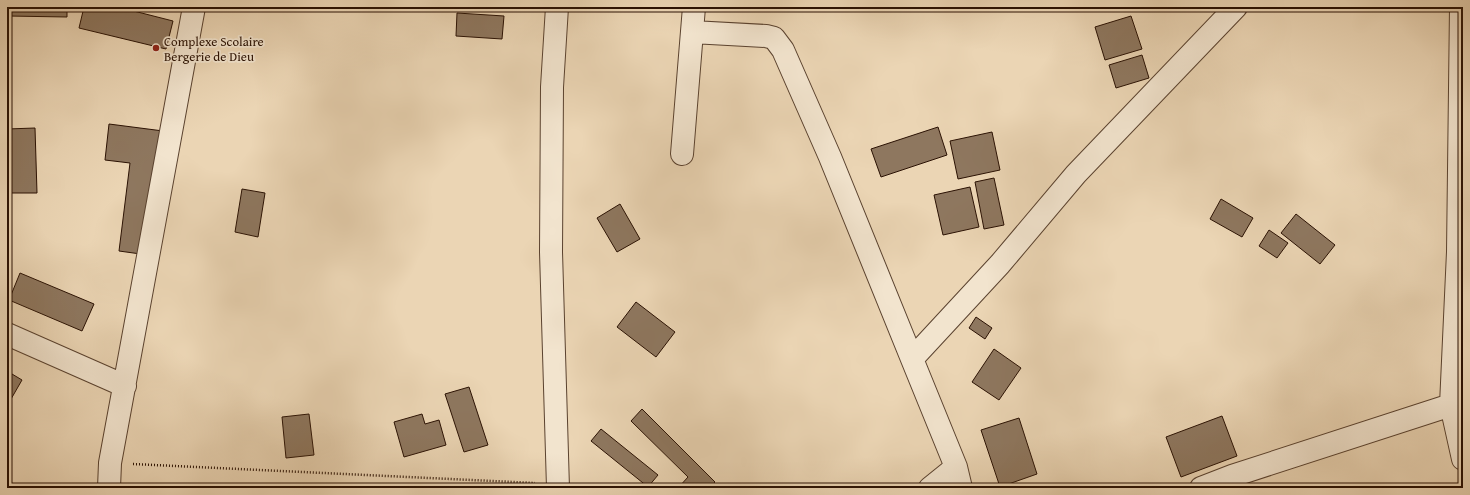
<svg xmlns="http://www.w3.org/2000/svg" width="1470" height="495" viewBox="0 0 1470 495" font-family="'Gentium Book Plus',serif">
  <style>
    .building { fill: #8e775f; stroke: #2a1103 }
    .lines { fill: none; stroke-linecap: round; stroke-linejoin: round }
    .minor-casing { stroke: #5a422f; stroke-width: 24 }
    .path { stroke: #2a1103; stroke-width: 2.5; stroke-dasharray: 1 2; stroke-linecap: butt }
    .minor { stroke: #f2e4ce; stroke-width: 22 }
    .poi-dot { fill: #8f2418; stroke: #f2e4ce; stroke-width: 1.5 }
    .labels { text-anchor: middle; stroke-width: 3.5; stroke-linejoin: round; paint-order: stroke }
    .poi-label { font-size: 13px; fill: #2a1103; stroke: #f2e4ce; text-anchor: start }
  </style>
  <rect width="100%" height="100%" fill="#ebd5b4"/>
  <filter id="stains"><feTurbulence type="fractalNoise" baseFrequency=".005" numOctaves="4"/><feColorMatrix values="0 0 0 0 .2 0 0 0 0 .09 0 0 0 0 .02 0 0 0 .5 -.17"/></filter>
  <radialGradient id="worn" r=".72"><stop offset=".6" stop-color="#630" stop-opacity="0"/><stop offset="1" stop-color="#630" stop-opacity=".3"/></radialGradient>
  <path class="building" d="M8,7H67V17L8,16Z
    M84,7H118L173,21L166,49L79,28Z
    M457,13L504,16L502,39L456,36Z
    M1131,16L1142,49L1105,60L1095,27Z
    M1142,55L1149,78L1116,88L1109,65Z
    M109,124L171,132L155,256L119,251L130,163L105,160Z
    M938,127L947,155L881,177L871,149Z
    M35,128L37,193H7V129Z
    M992,132L1000,170L958,179L950,141Z
    M994,178L1004,225L984,229L975,182Z
    M970,187L979,227L943,235L934,195Z
    M242,189L265,193L258,237L235,232Z
    M1221,199L1253,218L1242,237L1210,219Z
    M620,204L640,239L617,252L597,218Z
    M1296,214L1335,245L1320,264L1281,233Z
    M1269,230L1288,243L1277,258L1259,246Z
    M20,273L94,304L82,331L9,300Z
    M636,302L675,332L656,357L617,327Z
    M976,317L992,328L985,339L969,328Z
    M994,349L1021,368L999,400L972,382Z
    M7,371L22,380L7,406Z
    M469,387L488,445L464,452L445,394Z
    M642,409L715,482L709,488H678L688,477L631,421Z
    M309,414L314,455L286,458L282,417Z
    M422,414L425,424L439,420L446,445L404,457L394,422Z
    M1222,416L1237,456L1181,477L1166,437Z
    M1019,418L1037,474L1000,487L981,430Z
    M601,429L658,475L648,487L591,441Z"/>
  <g class="lines">
    <g class="minor-casing">
      <path id="minor" d="M557,7L552,87L551,252L558,488
        M1461,7L1458,252L1451,405L1463,459
        M692,32L766,36L774,38L783,50L830,157L912,359L956,467L961,488
        M682,154L694,7
        M7,334L125,386
        M912,359L1000,264L1076,174L1236,7
        M109,488L110,463L194,7
        M930,488L956,467
        M1201,488L1232,476L1451,405"/>
    </g>
    <path class="path" d="M133,464L535,483"/>
    <use href="#minor" class="minor"/>
  </g>
  <circle class="poi-dot" cx="156" cy="48" r="4"/>
  <g class="labels">
    <g class="poi-label">
      <text x="164" y="46">Complexe Scolaire<tspan x="164" dy="15">Bergerie de Dieu</tspan></text>
    </g>
  </g>
  <rect width="1470" height="495" fill="none" stroke="#ebd5b4" stroke-width="24"/>
  <rect x="8" y="8" width="1454" height="479" fill="none" stroke="#2a1103" stroke-width="2"/>
  <rect x="12" y="12" width="1446" height="471" fill="none" stroke="#2a1103"/>
  <rect width="100%" height="100%" filter="url(#stains)"/>
  <rect width="100%" height="100%" fill="url(#worn)"/>
</svg>
